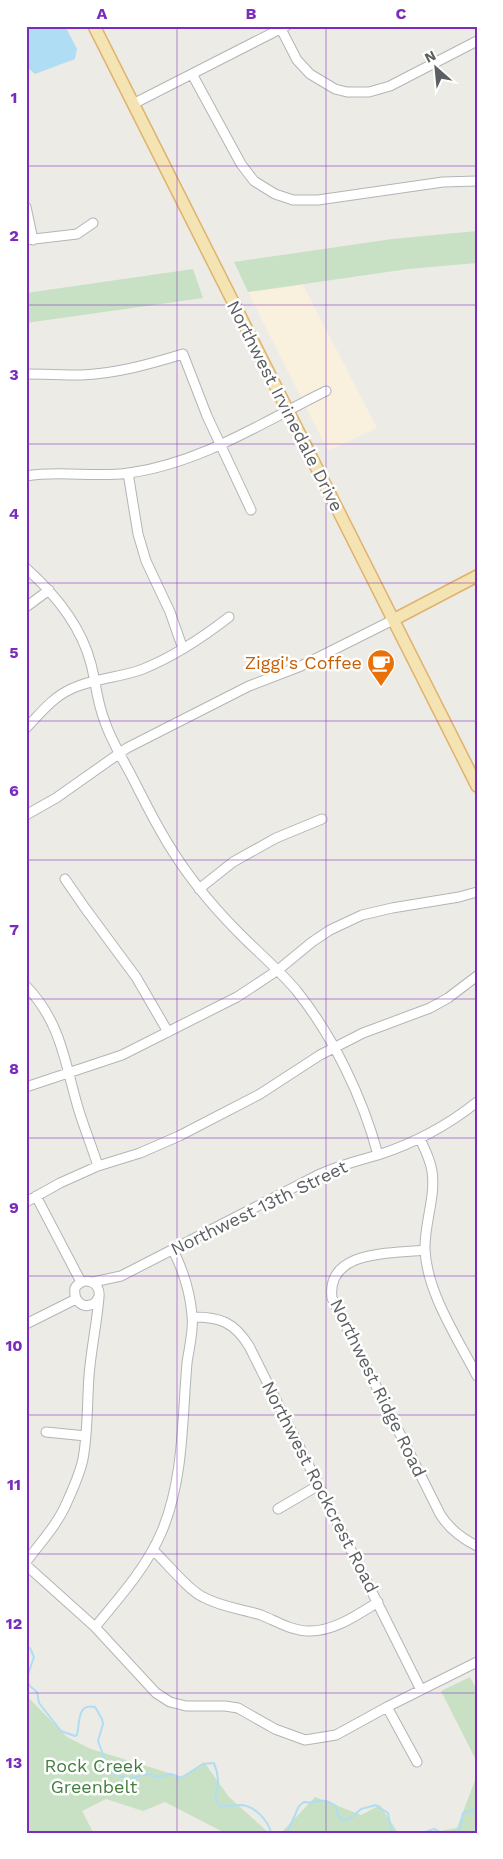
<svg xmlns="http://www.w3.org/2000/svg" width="503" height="1859" viewBox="0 0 503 1859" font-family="'Work Sans',sans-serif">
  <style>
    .commercial { fill: #f9f0de }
    .green { fill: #c8e1c5 }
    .water { fill: #afddf4 }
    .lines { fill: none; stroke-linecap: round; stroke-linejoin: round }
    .stream { stroke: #afddf4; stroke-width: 2 }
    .minor-casing { stroke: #b2b5b8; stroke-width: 11 }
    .major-casing { stroke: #dfb36d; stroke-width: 14 }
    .minor { stroke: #fff; stroke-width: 9 }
    .major { stroke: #f4e3b3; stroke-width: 11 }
    .grid { fill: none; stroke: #7b2cbf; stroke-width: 1; stroke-opacity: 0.55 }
    .labels { text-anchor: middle; stroke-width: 5; stroke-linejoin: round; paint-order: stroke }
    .street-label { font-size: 18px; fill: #5d6063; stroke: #fff }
    .food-label { font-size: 18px; fill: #c56008; stroke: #fff; text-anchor: end }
    .park-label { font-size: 18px; fill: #447f40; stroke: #fff }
    .neatline { fill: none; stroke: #7b2cbf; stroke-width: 2 }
    .grid-label { font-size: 16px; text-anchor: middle; font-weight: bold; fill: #7b2cbf }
  </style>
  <rect width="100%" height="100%" fill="#edebe5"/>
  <path class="commercial" d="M303,285L377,428L328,451L248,292Z"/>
  <path class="green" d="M477,231V263L408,269L248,292L234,262L392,239Z
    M193,269L203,298L26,323V293Z
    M470,1677L477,1690V1762L441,1691Z
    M26,1695L67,1737L91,1749L182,1777L204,1762L229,1797L269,1833H225L165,1802L143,1811L106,1799L82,1811L93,1832L91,1833H26Z
    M477,1775V1833H428L457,1828Z
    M315,1797L361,1815L380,1805L398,1833H281Z"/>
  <path class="water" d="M26,26H65L77,49L75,59L35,74L28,68Z"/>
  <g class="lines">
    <path class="stream" d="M26,1647L30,1648L34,1657L26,1680L30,1686L37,1692L39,1703L61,1731L75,1736L77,1735C80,1722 77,1703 95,1707L102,1719L103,1724L98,1741L109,1771L128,1779L147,1774L158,1777L171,1774L181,1778L203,1764L214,1763C219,1775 219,1788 215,1799L220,1806C227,1807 234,1805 240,1805C254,1805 268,1820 271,1833
      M287,1833L299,1806L304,1802C319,1805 318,1795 336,1806L337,1813L342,1820L350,1819L361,1809L376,1805L388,1813L391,1829L396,1833
      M422,1833L434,1829L442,1833
      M455,1833L460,1828L463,1813L477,1809"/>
    <g class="minor-casing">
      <path id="minor" d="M281,29L297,60L310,74L335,89L347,92H369L390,86L477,41
        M192,74L241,164L254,181L275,194L293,200H318L443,182L477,181
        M133,104L286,26
        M26,207L33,240
        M26,240L77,234L93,223
        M26,374C44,374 62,375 81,375C115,374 150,364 183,354L207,416L251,510
        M128,473L138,534L146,561L170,612L183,649
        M26,476C60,470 95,478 129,473C201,463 263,422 326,391
        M26,568C55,594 81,625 91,664C96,683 97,703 105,722C111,740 121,756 130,773C140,792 149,811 160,830C181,868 209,903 240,934C259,953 279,970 296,990C333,1036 363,1098 378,1155
        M26,607L49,590
        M26,728C39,715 52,698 69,690C92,678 120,678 143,669C175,656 202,638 229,617
        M26,815L56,798L127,748L249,686L301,666L393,620
        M65,879L85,908L136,977L168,1032
        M199,889L233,862L276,838L322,819
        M26,986C62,1023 65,1065 79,1111C85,1130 92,1147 98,1166
        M26,1087L122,1055L237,997L278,970L312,942L330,930L362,915L392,908L459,897L477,892
        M420,1139C425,1149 430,1159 432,1171C436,1197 424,1224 425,1250C427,1293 458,1339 477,1376
        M36,1196L81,1282
        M26,1202L60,1183L98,1166L140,1153L179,1136L260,1094L320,1055L363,1033L430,1008L448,998L477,976
        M425,1250C393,1254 326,1249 332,1298L440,1514C449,1529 461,1538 477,1546
        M93,1282L121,1276L320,1174C340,1165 357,1161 378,1155C415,1143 447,1126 477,1102
        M193,1317C220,1317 234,1322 249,1346L421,1690
        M26,1324L76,1299
        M46,1432L86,1436
        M278,1509L319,1485
        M153,1550C167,1563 187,1589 203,1597C221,1607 242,1609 261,1615C276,1621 292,1631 308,1631C333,1632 357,1615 378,1602
        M26,1562C40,1543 58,1524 67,1502C73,1489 80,1473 83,1459C88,1432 87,1403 89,1376C91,1349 97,1323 99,1297C101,1282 84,1275 75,1288C73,1301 83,1310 95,1303L99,1297
        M26,1565L95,1627L156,1693L170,1702L186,1706H225L238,1708L275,1729L305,1740L336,1735L387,1707L477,1662
        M95,1627C119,1598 147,1567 162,1531C184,1478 182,1420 187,1363C189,1348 194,1330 192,1315C190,1291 183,1270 173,1250
        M387,1707L417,1762"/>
    </g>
    <g class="major-casing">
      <path id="major" d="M94,26L477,786
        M393,620L477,576"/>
    </g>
    <use href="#minor" class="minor"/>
    <use href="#major" class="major"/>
  </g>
  <path class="grid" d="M177,26V1833M326,26V1833M26,166H477M26,305H477M26,444H477M26,583H477M26,721H477M26,860H477M26,999H477M26,1138H477M26,1276H477M26,1415H477M26,1554H477M26,1693H477"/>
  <defs>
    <g id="cafe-pin" transform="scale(1.4375)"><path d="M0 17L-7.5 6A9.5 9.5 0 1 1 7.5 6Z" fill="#e8710a" stroke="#fff"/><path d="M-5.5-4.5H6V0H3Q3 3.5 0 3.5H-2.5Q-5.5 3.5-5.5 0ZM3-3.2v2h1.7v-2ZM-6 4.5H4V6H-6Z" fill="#fff"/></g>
  </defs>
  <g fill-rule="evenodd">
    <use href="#cafe-pin" x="381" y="663"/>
  </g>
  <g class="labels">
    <g class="street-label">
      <text transform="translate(285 406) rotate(63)" y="6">Northwest Irvinedale Drive</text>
      <text transform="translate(259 1208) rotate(-26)" y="6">Northwest 13th Street</text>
      <text transform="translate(378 1388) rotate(64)" y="6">Northwest Ridge Road</text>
      <text transform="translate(320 1487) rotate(63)" y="6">Northwest Rockcrest Road</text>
    </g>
    <g class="food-label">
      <text x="362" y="669">Ziggi's Coffee</text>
    </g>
    <g class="park-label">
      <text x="94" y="1772">Rock Creek<tspan x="94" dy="21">Greenbelt</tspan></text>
    </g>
  </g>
  <rect width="503" height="1859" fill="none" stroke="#ffffff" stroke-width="55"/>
  <g transform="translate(436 68) rotate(333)" stroke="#ffffff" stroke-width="4" paint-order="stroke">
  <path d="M0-4L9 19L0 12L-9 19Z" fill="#5d6063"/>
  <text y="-8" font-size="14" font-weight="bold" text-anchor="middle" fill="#5d6063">N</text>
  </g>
  <rect x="28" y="28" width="448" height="1804" class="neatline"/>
  <g class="grid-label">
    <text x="102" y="19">A</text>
    <text x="251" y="19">B</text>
    <text x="401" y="19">C</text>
    <text x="14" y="103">1</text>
    <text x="14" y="241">2</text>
    <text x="14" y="380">3</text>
    <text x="14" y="519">4</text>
    <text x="14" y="658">5</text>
    <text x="14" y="796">6</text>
    <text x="14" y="935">7</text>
    <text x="14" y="1074">8</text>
    <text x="14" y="1213">9</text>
    <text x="14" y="1351">10</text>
    <text x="14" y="1490">11</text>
    <text x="14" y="1629">12</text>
    <text x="14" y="1768">13</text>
  </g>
</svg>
